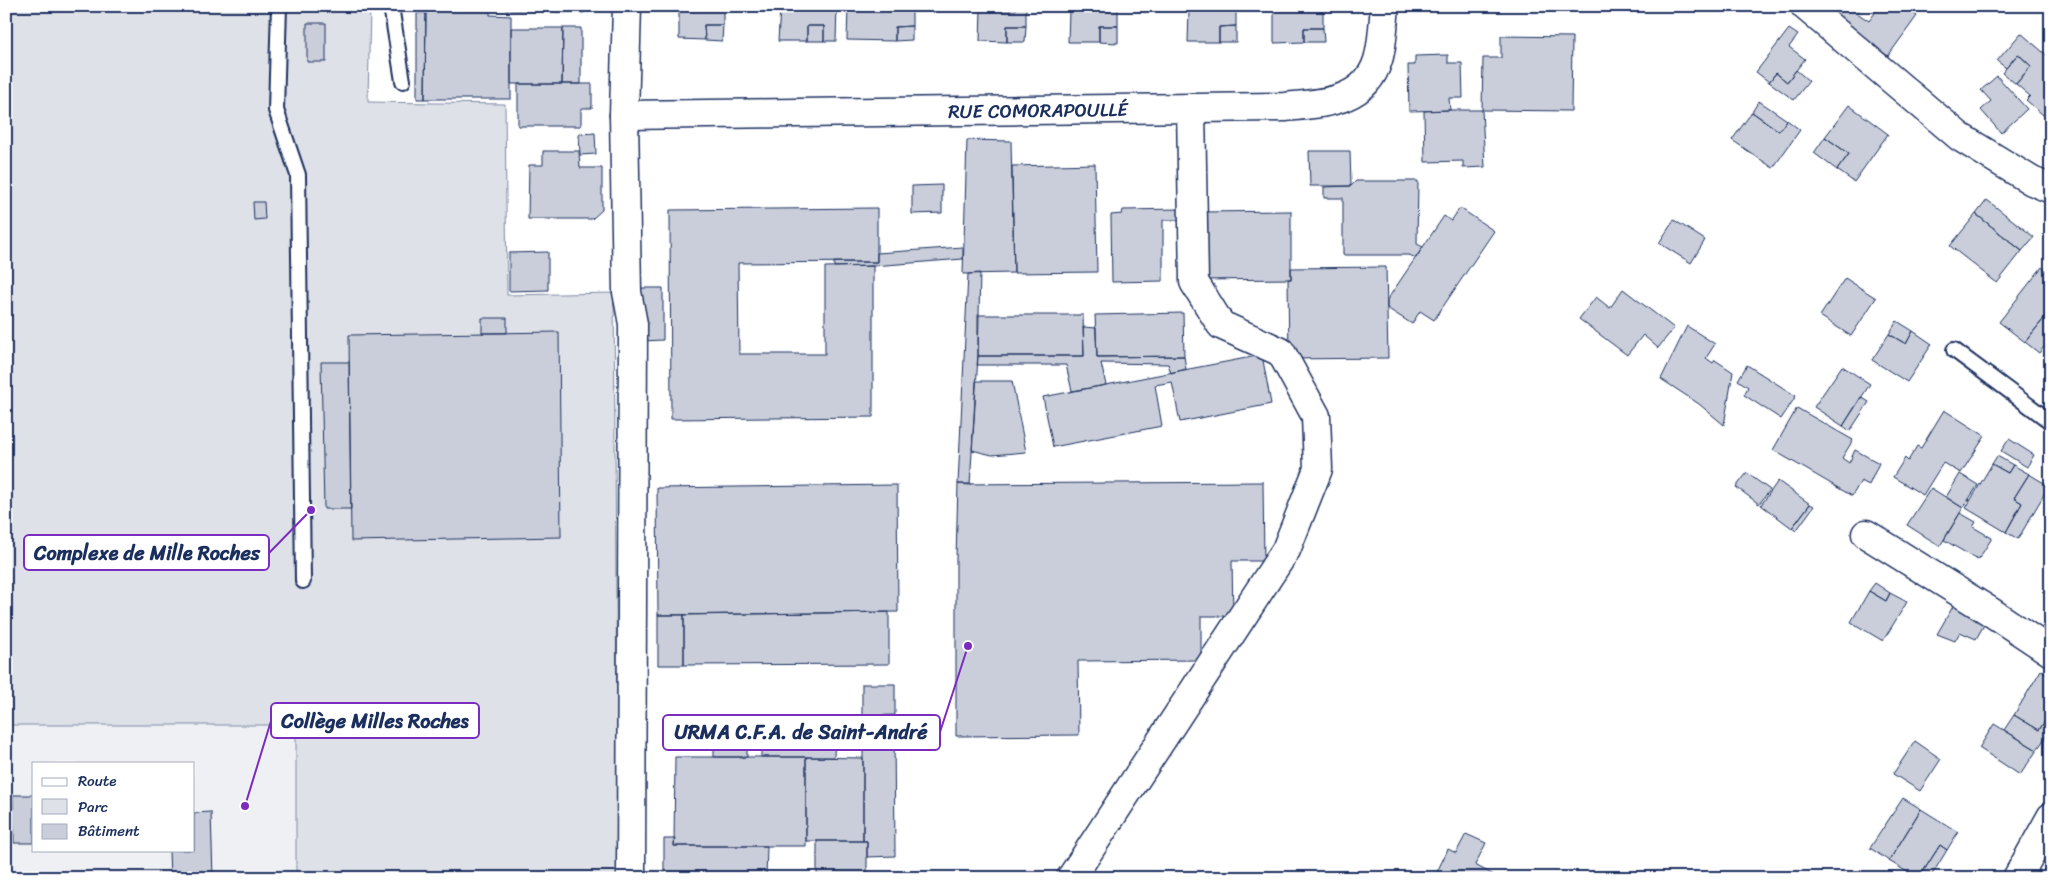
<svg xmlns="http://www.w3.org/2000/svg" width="2057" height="884" viewBox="0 0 2057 884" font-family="Sriracha,sans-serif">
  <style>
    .built { fill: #eff0f4; fill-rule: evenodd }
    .green { fill: #dee1e7; stroke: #7c88a2 }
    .building { fill: #caceda; stroke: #1b2f5e }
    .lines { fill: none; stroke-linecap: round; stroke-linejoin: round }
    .lane-casing { stroke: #1b2f5e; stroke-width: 18 }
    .street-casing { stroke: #1b2f5e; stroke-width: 31 }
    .secondary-casing { stroke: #1b2f5e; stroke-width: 31 }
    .lane { stroke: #fff; stroke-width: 14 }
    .street { stroke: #fff; stroke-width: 28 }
    .secondary { stroke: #fff; stroke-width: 28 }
    .labels { text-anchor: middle; stroke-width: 4.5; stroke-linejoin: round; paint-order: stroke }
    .street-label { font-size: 19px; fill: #1b2f5e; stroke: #fff }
    .leader { fill: none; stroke: #7b2cbf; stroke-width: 2 }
    .callout-dot { fill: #7b2cbf; stroke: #fff; stroke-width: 2 }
    .callout { fill: #fff; stroke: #7b2cbf; stroke-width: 2 }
    .callout-label { font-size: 20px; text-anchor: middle; font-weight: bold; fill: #1b2f5e }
  </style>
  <rect width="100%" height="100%" fill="#fff"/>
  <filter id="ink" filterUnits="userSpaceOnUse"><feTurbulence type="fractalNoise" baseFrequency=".02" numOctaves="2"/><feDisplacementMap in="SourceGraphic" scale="10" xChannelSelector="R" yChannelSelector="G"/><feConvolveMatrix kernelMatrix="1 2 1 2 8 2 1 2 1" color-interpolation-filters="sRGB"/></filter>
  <g filter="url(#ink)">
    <path class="built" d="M6,725H296V878H6ZM34,763H194V850H34Z"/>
    <path class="green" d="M6,6H370L368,102L505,104L507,295L614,293L618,878H296V725H6Z"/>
    <path class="building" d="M426,6H490V15L511,16V99H425Z
      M506,6H584V13L506,10Z
      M679,6H723V25H704L705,40L679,39Z
      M790,6L818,8V6H837L836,41H824V26H807V41H778L780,8H790Z
      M875,6L900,9V6H912V26L895,27V41L847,40L848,8L875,9Z
      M993,6H1001V11L1016,10V6H1026V26H1007V42L980,41L981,9L993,10Z
      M1085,6H1096V11H1110V6H1118V26H1099V42H1068L1069,11L1085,10Z
      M1096,6H1110V11H1096Z
      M1200,6H1209L1210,11L1222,10V6H1236V26L1219,27V42H1188L1189,10H1200Z
      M1289,6H1298V10H1314V6H1323V28H1304V42L1274,43V10H1289Z
      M1819,6H1862L1857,13L1869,21L1880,6H1904L1917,16L1888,56Z
      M417,13H426L425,99H417Z
      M307,23H326V62H307Z
      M704,25H723L722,41L705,40Z
      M807,26H824V41H807Z
      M912,26V40L895,41V27Z
      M1007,26H1026L1025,42H1007Z
      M1099,26H1118V43L1099,42Z
      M1236,26V42H1219V27Z
      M511,28H563L562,84H511Z
      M563,28H581V84H562Z
      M1304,28H1323L1324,42H1304Z
      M1789,29L1798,35L1789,47L1805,59L1787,82L1776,73L1769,82L1756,72Z
      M2021,33L2051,59V122L2026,100L2030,96L2016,84L2031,66L2018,54L2006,68L1997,61Z
      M1501,36L1572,37L1571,111L1482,110L1483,58H1501Z
      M2018,54L2031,66L2016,84L2002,73Z
      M1448,55V63H1462L1463,98H1449L1450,110L1409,111L1408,65H1415V56Z
      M1796,70L1809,81L1794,100L1769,82L1776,73L1787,82Z
      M1997,76L2027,109L2001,133L1981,110L1991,101L1981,90Z
      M518,84H592V108H581V126H518Z
      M1759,101L1787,120L1779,131L1752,112Z
      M1849,105L1888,134L1854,182L1837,170L1849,154L1825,137Z
      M1450,110H1482L1485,167L1463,168V161L1425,162L1424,111Z
      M1752,112L1779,131L1787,120L1800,130L1773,168L1732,140Z
      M595,133L596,154L580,155L579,134Z
      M1825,137L1849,154L1837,170L1814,153Z
      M967,140L1011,141L1014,273L963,274Z
      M543,151H579L580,168H602V210L592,219H528L529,165H543Z
      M1309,151H1350L1351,186H1310Z
      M1095,164L1097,272L1014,273L1012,166Z
      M1356,181H1418L1417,244L1423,247L1416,258L1409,255H1343V198H1324V187L1351,186Z
      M942,185V213L912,214V186Z
      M1987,200L2034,237L2022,251L1976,214Z
      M253,202H264L265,219L254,220Z
      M877,208V262L738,263L739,354H825V267L873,266V417L671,419L670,210Z
      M1460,208L1494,231L1434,320L1420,311L1412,324L1387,308V300L1444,216L1451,221Z
      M1181,209V220H1163V281L1112,282L1111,215L1122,214L1123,210Z
      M1291,211V279L1202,280V212Z
      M1976,214L2022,251L1997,283L1950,246Z
      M1674,220L1705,240L1691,263L1659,243Z
      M963,247V259L873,266L834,267V262H877V253Z
      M548,252V290L509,291V253Z
      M1386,267L1388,358L1289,359L1288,279H1291V268Z
      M2042,267L2051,275V310L2025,342L1999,322Z
      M980,273L978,356L970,485L958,484L968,274Z
      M1845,278L1876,298L1851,336L1820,316Z
      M641,288H663V340L642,341Z
      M1623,289L1674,328L1658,348L1643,335L1627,355L1579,319L1596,297L1610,308Z
      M2051,310V338L2039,353L2025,342Z
      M1183,313L1184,356L1097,357L1095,315Z
      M978,315H1083L1084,356H978Z
      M482,318H507V333H482Z
      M1897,321L1913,331L1906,344L1889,334Z
      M1687,326L1715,344L1706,358L1713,363L1715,360L1733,372L1724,425L1699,404L1661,379Z
      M1083,327L1096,328L1097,357L1184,356L1186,369L1171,373L1168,364L1101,363L1106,385L1072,391L1066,365H977L978,356H1084Z
      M1913,331L1932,344L1907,382L1872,360L1889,334L1906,344Z
      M559,332L561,537L351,541L349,335Z
      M1262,355L1271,404L1180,422L1172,382L1155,385L1162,426L1053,447L1043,397Z
      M321,362H349L351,509H324Z
      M1747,365L1796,396L1781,419L1744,395L1748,387L1738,380Z
      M1842,366L1870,384L1843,426L1814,407Z
      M976,381H1012L1026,452L992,455L972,450Z
      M1861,397L1869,402L1850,431L1843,426Z
      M1797,408L1853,440L1842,458L1849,463L1855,450L1879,463L1869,485L1861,481L1852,496L1773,450Z
      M1944,410L1985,436L1961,473L1943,463L1923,495L1893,477L1905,458L1908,461L1917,446L1921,448Z
      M2009,439L2034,455L2027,467L2001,451Z
      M1997,456L2013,465L2008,473L1992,464Z
      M1992,464L2008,473L2013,465L2029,474L2014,498L2022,503L2006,532L1966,508Z
      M1747,473L1770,490L1759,504L1736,487Z
      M1960,474L1978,485L1963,508L1946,497Z
      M2029,474L2049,486L2018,539L2006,532L2022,503L2014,498Z
      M1778,481L1810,504L1792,528L1761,505Z
      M1263,482L1264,561H1232L1233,616H1201V660L1078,661L1079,735L956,736V559L958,484Z
      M897,485L898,612L658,615L657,488Z
      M1931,488L1963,508L1940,546L1907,525Z
      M1810,504L1814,506L1796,531L1792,528Z
      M1960,513L1976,522L1973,527L1992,538L1978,560L1944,540Z
      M1875,583L1890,593L1886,601L1869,591Z
      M1869,591L1886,601L1890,593L1907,602L1883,641L1851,622Z
      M1959,596L1988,618L1976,639L1960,632L1955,641L1937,634Z
      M889,612V664L684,665V615Z
      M658,615H684V665H658Z
      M2041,670L2051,676V712L2039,730L2014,715Z
      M862,684H895V715L862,716Z
      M2014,715L2039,730L2048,717L2051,719V729L2037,750L2004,730Z
      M1994,724L2037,750L2020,775L1979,748Z
      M863,727H894L895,856L867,857V841H863Z
      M761,733H835L834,757H761Z
      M714,735H747V757H714Z
      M1915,741L1941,759L1920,791L1893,774Z
      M675,757H806V846H674Z
      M806,757L863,758V841H806Z
      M13,795H34V843H14Z
      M1903,798L1921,809L1889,861L1870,848Z
      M1921,809L1958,832L1947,850L1940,845L1919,878H1917L1889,861Z
      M211,812L213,878H170L169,850H194V813Z
      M1466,834L1486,843L1475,865L1494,875L1493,878H1434L1448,849L1456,853Z
      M664,839H675L674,846H767L766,878H664Z
      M817,841H867V878H817Z
      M1940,845L1947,850L1930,878H1919Z
      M867,873H895V878H867Z"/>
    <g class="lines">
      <g class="lane-casing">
        <path id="lane" d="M279,6L276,110L298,175L303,581
          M391,6L403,81
          M1954,350L2051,422"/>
      </g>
      <g class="street-casing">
        <g id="street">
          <path d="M627,6L624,115L627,292L633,324L631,878"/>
          <path d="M1805,6L1960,137L2032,181L2051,189"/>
          <path id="s1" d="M624,115L1285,107C1322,103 1365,103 1378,60C1383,44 1383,24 1385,6"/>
          <path d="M1866,534L1991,612L2051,652"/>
          <path d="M1071,878L1286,550L1318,469L1316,416L1281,352L1221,325L1194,282L1191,108"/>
        </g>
      </g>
      <g class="secondary-casing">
        <path id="secondary" d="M2017,878L2051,817"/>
      </g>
      <use href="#lane" class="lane"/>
      <use href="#street" class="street"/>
      <use href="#secondary" class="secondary"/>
    </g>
  </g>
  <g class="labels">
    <g class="street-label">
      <text dy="7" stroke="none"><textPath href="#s1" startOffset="414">RUE COMORAPOULLÉ</textPath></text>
    </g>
  </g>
  <path class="leader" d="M311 510L269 553M245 806L271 721M968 646L940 732"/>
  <g class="callout-dot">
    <circle cx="311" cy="510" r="5"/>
    <circle cx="245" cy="806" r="5"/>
    <circle cx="968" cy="646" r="5"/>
  </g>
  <g class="callout">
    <rect x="24" y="535" width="245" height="35" rx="5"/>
    <rect x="271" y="703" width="208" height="35" rx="5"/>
    <rect x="663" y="715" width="277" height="35" rx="5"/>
  </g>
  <g class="callout-label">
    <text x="147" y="560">Complexe de Mille Roches</text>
    <text x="375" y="728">Collège Milles Roches</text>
    <text x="801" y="739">URMA C.F.A. de Saint-André</text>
  </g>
  <rect width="2057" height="884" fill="none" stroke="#fff" stroke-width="25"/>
  <rect x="12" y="12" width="2032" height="859" fill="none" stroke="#1b2f5e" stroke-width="2" filter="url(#ink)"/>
  <rect x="32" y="762" width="162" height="90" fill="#ffffff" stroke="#a4acbf"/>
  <rect x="42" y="778" width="25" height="8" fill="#ffffff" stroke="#a4acbf"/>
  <text x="78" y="786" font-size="15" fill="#1b2f5e">Route</text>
  <rect x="42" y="799" width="25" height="15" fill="#dee1e7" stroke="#a4acbf"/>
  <text x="78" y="812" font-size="15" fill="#1b2f5e">Parc</text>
  <rect x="42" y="824" width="25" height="15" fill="#caceda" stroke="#a4acbf"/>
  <text x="78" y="836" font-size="15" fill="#1b2f5e">Bâtiment</text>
</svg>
